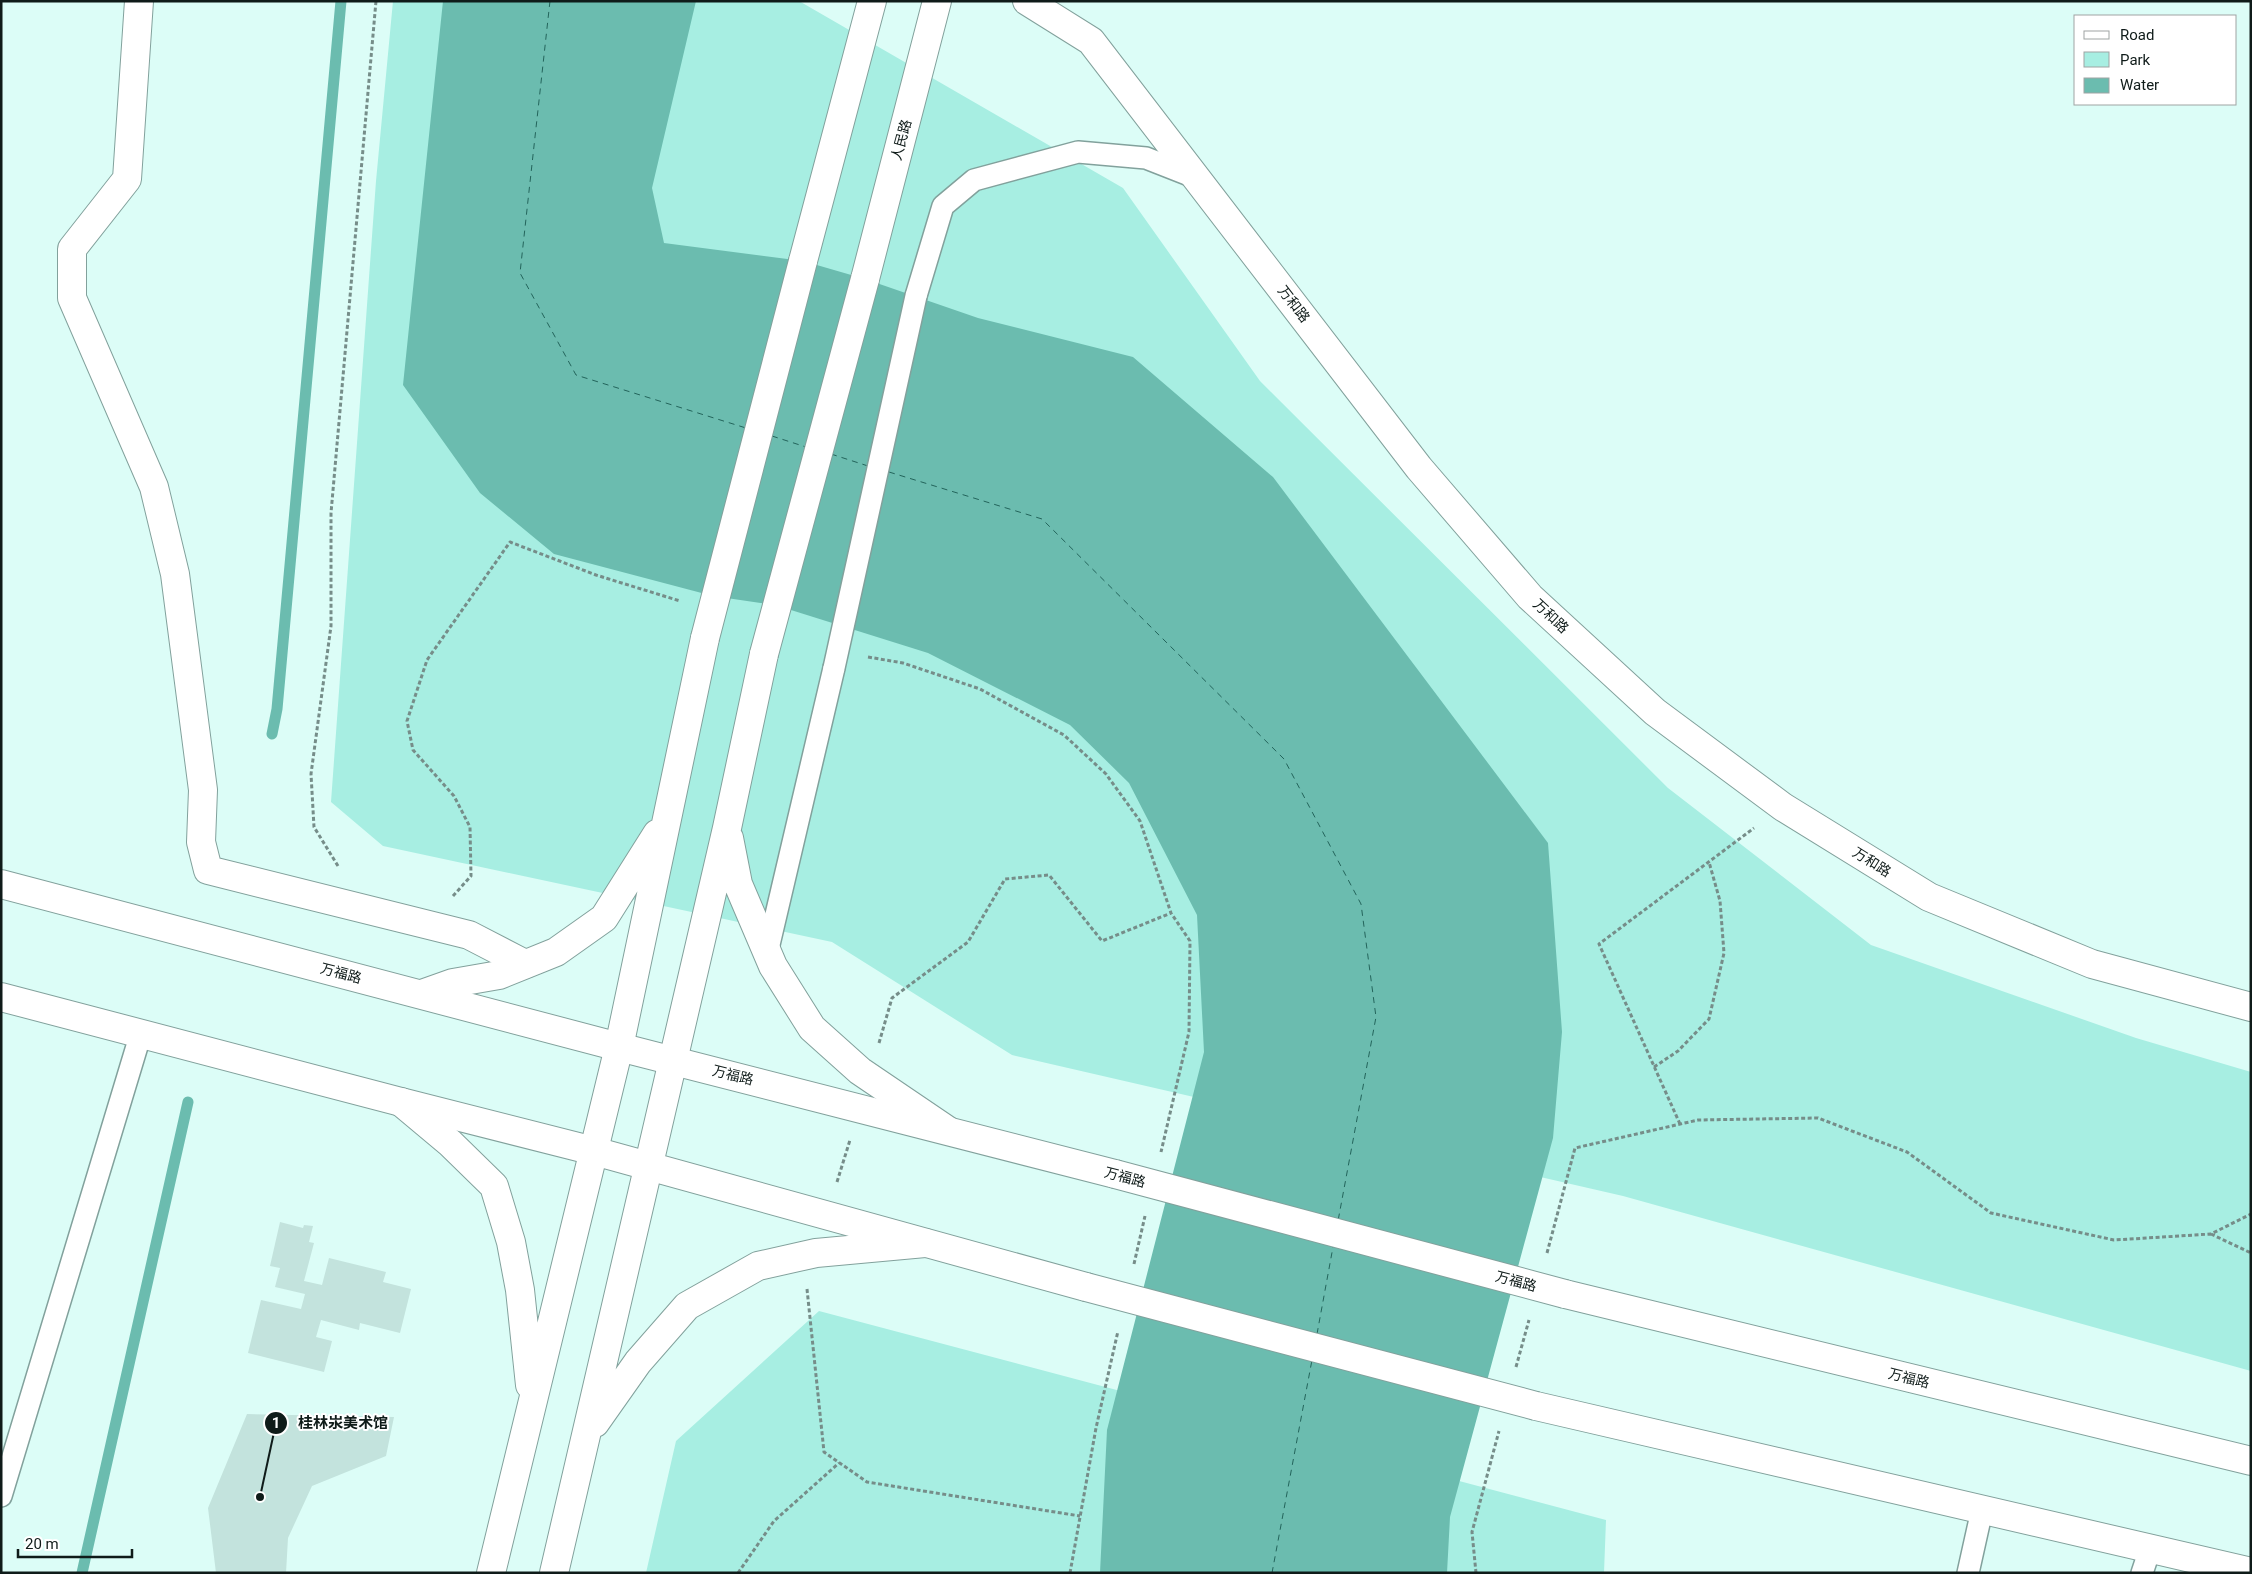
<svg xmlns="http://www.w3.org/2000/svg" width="2252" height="1574" viewBox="0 0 2252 1574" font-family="Roboto,'Noto Sans SC',sans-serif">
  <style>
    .green { fill: #a7eee2 }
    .water { fill: #6bbcaf }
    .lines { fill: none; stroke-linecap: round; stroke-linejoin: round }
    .stream { stroke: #6bbcaf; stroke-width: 11 }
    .ferry { stroke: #23645b; stroke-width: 1; stroke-dasharray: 6 5; stroke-linecap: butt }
    .building { fill: #c3e3dd }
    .lane-casing { stroke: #82a19c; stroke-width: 24 }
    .street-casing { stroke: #82a19c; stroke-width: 30 }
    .secondary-casing { stroke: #82a19c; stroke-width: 30 }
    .primary-casing { stroke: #82a19c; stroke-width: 30 }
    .highway-casing { stroke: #82a19c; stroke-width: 30 }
    .path { stroke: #768d89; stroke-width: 3; stroke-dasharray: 4 2.5; stroke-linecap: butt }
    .lane { stroke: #fff; stroke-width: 21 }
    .street { stroke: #fff; stroke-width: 28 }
    .secondary { stroke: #fff; stroke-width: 28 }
    .primary { stroke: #fff; stroke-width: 28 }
    .highway { stroke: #fff; stroke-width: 28 }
    .lane-bridge-casing { stroke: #82a19c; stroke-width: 24; stroke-linecap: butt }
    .primary-bridge-casing { stroke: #82a19c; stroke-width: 30; stroke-linecap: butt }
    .highway-bridge-casing { stroke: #82a19c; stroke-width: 30; stroke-linecap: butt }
    .lane-bridge { stroke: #fff; stroke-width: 21 }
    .primary-bridge { stroke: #fff; stroke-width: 28 }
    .highway-bridge { stroke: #fff; stroke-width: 28 }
    .labels { text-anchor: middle; stroke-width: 4; stroke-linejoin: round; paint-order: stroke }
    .street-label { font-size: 14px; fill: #0f1b19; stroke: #fff }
    .leader { fill: none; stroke: #0f1b19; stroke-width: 2 }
    .callout-dot { fill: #0f1b19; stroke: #fff; stroke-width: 2 }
    .mark-label { font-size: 15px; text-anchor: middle; font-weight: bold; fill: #fff }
    .callout-label { font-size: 15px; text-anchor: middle; font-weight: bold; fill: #0f1b19; stroke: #fff; stroke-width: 4; stroke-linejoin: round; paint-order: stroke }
  </style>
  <rect width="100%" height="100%" fill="#dcfdf7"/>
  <path class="green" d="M393,1H799L1123,188L1260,381L1668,788L1871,945L2136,1038L2251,1072V1371L1623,1196L1012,1055L832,942L383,846L331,802L376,181Z
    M819,1311L1606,1520L1604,1573H646L676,1441Z"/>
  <path class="water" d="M443,1H696L652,188L664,243L803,261L865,279L978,318L1133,357L1273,477L1548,843L1562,1032L1553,1138L1450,1517L1447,1573H1100L1107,1430L1204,1052L1197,915L1129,783L1070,725L928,653L775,605L713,596L554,554L480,493L403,385Z"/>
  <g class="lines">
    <path class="stream" d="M272,734L277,709L341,1
      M82,1573L188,1102"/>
    <path class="ferry" d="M550,1L520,273L576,375L746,428
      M772,436L806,447
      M831,454L868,466
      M889,472L1042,519L1284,759L1361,904L1376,1017L1338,1221
      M1317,1334L1333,1247
      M1272,1573L1312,1360"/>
  </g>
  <path class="building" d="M280,1222L303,1228L304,1225L313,1226L309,1242L314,1243L304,1281L322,1285L329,1258L386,1272L383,1282L411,1289L400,1333L360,1323L359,1330L321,1320L316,1337L332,1341L324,1372L248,1353L261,1300L301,1309L305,1294L275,1287L280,1268L270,1266Z
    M247,1414L394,1417L386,1456L312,1486L288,1538L286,1573H216L208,1508Z"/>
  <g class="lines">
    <g class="lane-casing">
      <path id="lane" d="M916,296L943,206L974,180L1078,152L1146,158L1197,178
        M767,953L834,668
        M1,1496L141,1033
        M1968,1573L1982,1510
        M2142,1573L2150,1549"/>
    </g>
    <g class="street-casing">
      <path id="street" d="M139,1L127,179L72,249V298L154,487L175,574L203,790L201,842L208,870L469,935L525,964"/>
    </g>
    <g class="secondary-casing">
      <path id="secondary" d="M1027,1L1091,41L1419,468L1530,597L1655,712L1783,807L1929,897L2092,964L2251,1007"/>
    </g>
    <g class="primary-casing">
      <path id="primary" d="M803,261L872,1
        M865,279L937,1
        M729,838L738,884L773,966L812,1028L860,1071L947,1130
        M422,994L453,983L499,975L556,952L604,918L657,834
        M401,1102L450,1143L494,1186L511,1242L520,1290L530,1385
        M595,1423L638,1362L687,1306L758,1266L816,1253L925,1243
        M491,1573L619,1047L705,638
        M554,1573L727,828L764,654"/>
    </g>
    <g class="highway-casing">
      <path id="highway" d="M1,884L619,1047L1115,1174
        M1,997L401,1102L594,1151L1086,1287
        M1565,1294L2251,1461
        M1536,1406L2251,1572"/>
    </g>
    <path class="path" d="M868,657L903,663L980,689L1064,735L1106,774L1140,821L1171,913L1190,941L1189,1032L1161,1152
      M338,866L314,827L311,774L331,626V513L376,1
      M453,896L471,876L470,827L454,796L413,750L407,721L427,660L510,542L596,575L680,601
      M879,1043L892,998L968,942L1005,879L1049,875L1102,941L1171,913
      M1654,1067L1678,1051L1709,1019L1724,953L1720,901L1709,862
      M1680,1124L1599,944L1754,828
      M837,1182L850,1140
      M2211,1234L2251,1253
      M1547,1253L1575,1148L1698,1120L1818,1118L1907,1152L1991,1213L2114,1240L2211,1234L2251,1214
      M1134,1264L1145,1216
      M807,1289L824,1452L867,1482L1080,1516
      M1516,1367L1529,1320
      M738,1573L774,1521L839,1463
      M1070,1573L1096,1428L1118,1331
      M1476,1573L1472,1532L1499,1431"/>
    <use href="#lane" class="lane"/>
    <use href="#street" class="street"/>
    <use href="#secondary" class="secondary"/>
    <use href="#primary" class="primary"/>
    <use href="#highway" class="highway"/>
    <g class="lane-bridge-casing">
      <path id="lane-bridge" d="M834,668L916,296"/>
    </g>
    <g class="primary-bridge-casing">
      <path id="primary-bridge" d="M705,638L803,261
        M764,654L865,279"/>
    </g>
    <g class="highway-bridge-casing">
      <path id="highway-bridge" d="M1115,1174L1565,1294
        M1086,1287L1536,1406"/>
    </g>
    <use href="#lane-bridge" class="lane-bridge"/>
    <use href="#primary-bridge" class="primary-bridge"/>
    <use href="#highway-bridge" class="highway-bridge"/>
  </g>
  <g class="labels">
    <g class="street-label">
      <text transform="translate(901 140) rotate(-75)" y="5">人民路</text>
      <text transform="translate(1294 304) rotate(52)" y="5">万和路</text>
      <text transform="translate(1551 616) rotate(43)" y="5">万和路</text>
      <text transform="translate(1872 862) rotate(32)" y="5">万和路</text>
      <text transform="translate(341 973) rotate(15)" y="5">万福路</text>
      <text transform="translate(733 1075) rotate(14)" y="5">万福路</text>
      <text transform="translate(1125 1177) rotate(15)" y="5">万福路</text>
      <text transform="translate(1516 1281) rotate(15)" y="5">万福路</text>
      <text transform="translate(1909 1378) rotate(14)" y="5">万福路</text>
    </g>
  </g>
  <path class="leader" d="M260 1497L276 1423"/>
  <g class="callout-dot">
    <circle cx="260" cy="1497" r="5"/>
    <circle cx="276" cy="1423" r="12"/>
  </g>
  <g class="mark-label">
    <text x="276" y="1428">1</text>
  </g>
  <g class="callout-label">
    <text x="343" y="1428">桂林汖美术馆</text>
  </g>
  <rect width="2252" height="1574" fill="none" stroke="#0f1b19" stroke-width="5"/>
  <rect x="2074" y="15" width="162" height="90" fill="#ffffff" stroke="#9fa4a3"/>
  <rect x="2084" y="31" width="25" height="8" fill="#ffffff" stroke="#9fa4a3"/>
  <text x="2120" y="40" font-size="15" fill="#0f1b19">Road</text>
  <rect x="2084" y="52" width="25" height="15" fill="#a7eee2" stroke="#9fa4a3"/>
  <text x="2120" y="65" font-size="15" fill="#0f1b19">Park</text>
  <rect x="2084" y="78" width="25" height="15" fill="#6bbcaf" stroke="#9fa4a3"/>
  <text x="2120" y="90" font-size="15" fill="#0f1b19">Water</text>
  <path d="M18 1549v8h114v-8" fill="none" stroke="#0f1b19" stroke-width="2.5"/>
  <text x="25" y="1549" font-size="15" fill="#0f1b19" stroke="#ffffff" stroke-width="4" paint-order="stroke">20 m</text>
</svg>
